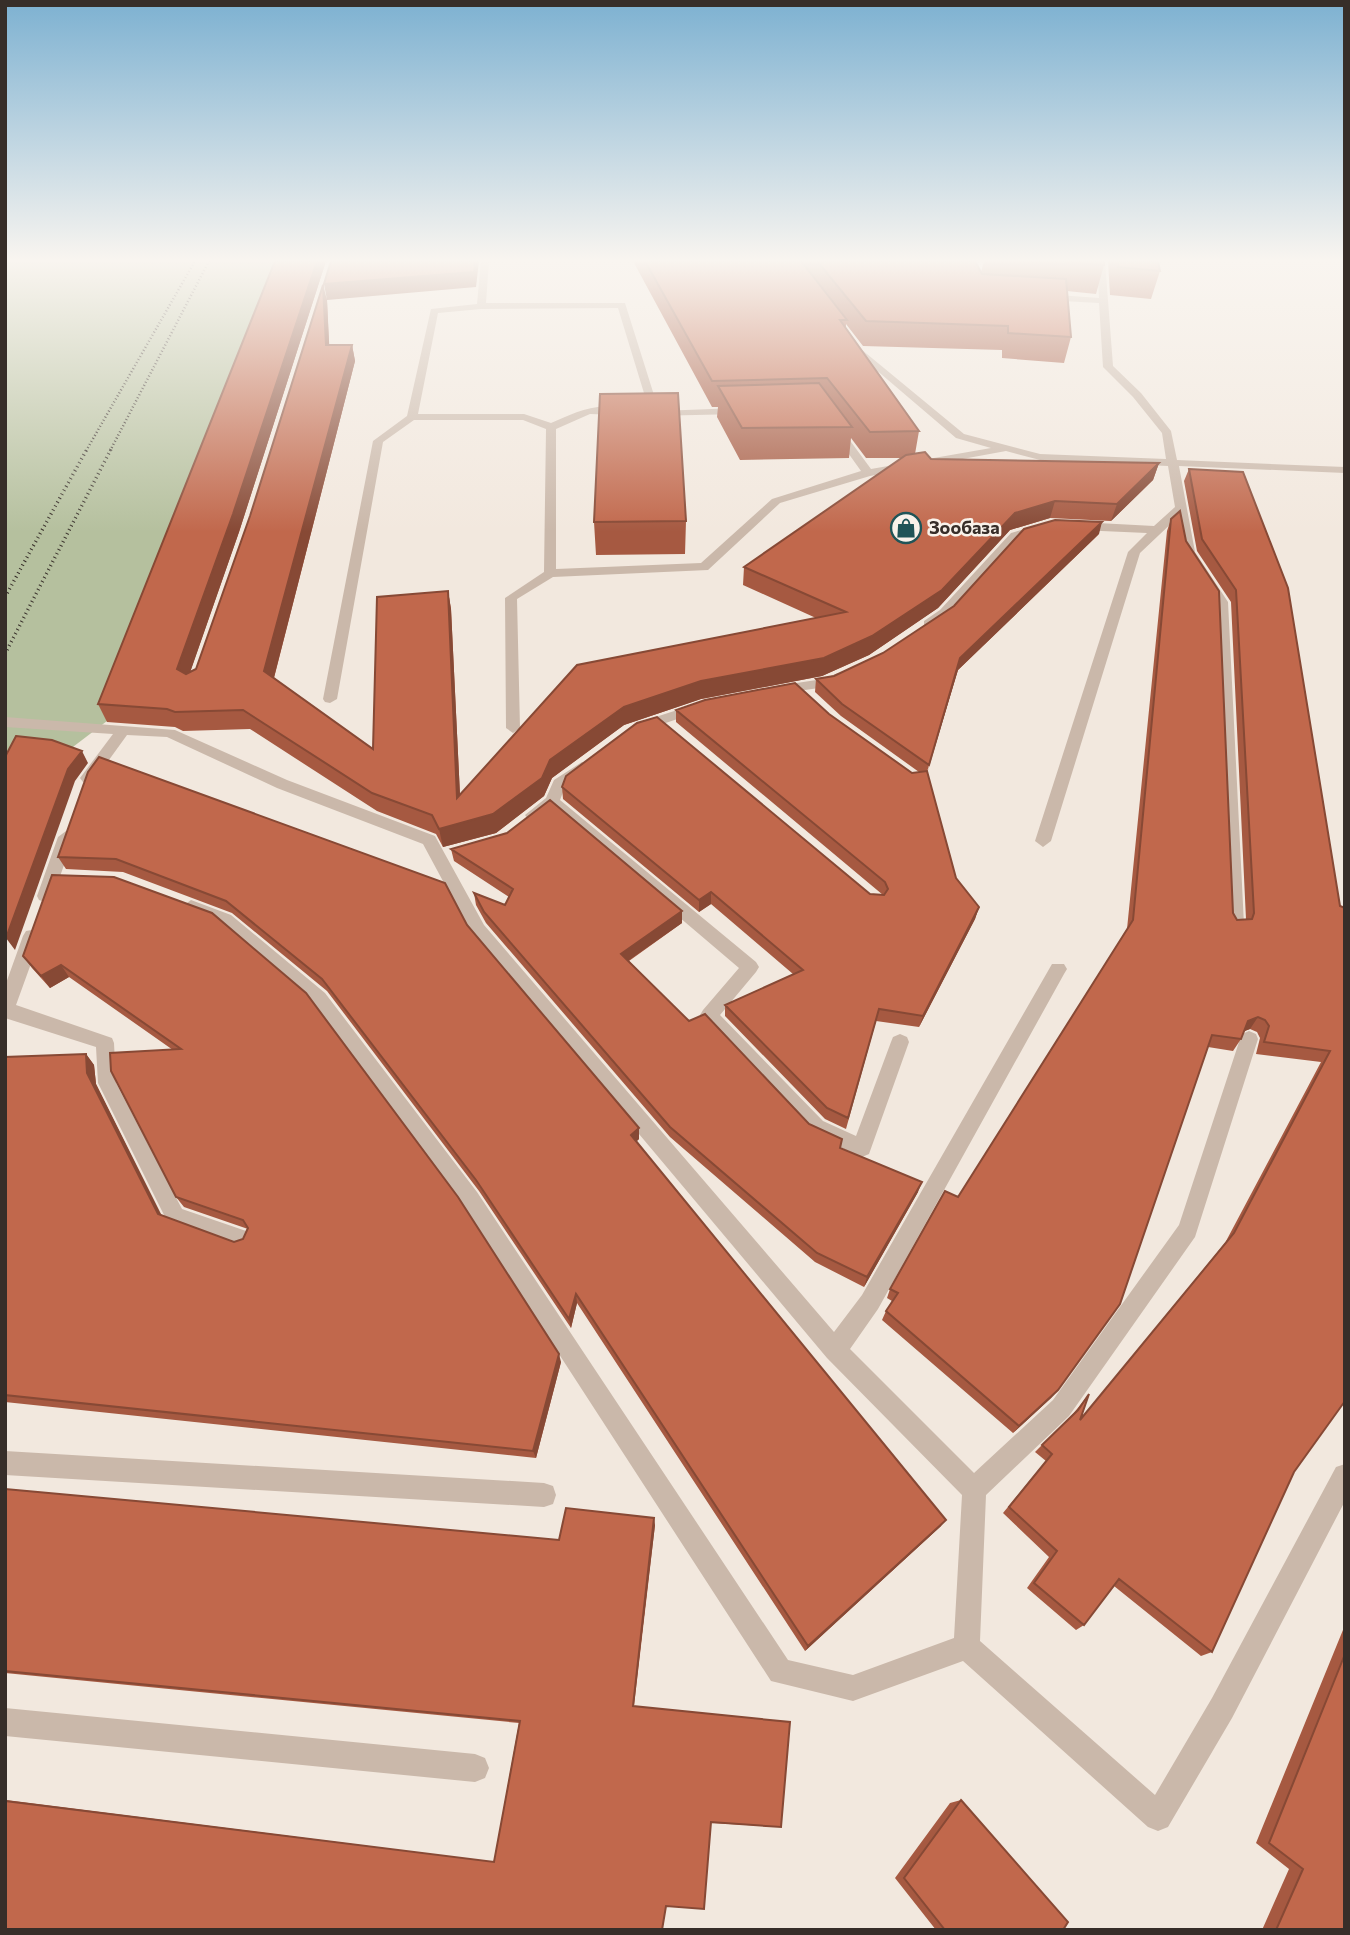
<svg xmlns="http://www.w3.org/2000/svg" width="1350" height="1935" viewBox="0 0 1350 1935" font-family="Commissioner,sans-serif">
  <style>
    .green { fill: #b5c09e }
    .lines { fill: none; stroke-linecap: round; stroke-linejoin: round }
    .minor { fill: #cab8aa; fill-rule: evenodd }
    .rail-far1 { stroke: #372e29; stroke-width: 2.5; stroke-dasharray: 1 2.5; stroke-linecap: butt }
    .rail { stroke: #372e29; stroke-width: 3.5; stroke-dasharray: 1 3.5; stroke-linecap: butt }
    .wall { fill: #a65941 }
    .shaded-wall { fill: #874935 }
    .building { fill: #c1684c; stroke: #874935; stroke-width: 2 }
    .labels { text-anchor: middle; stroke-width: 5; stroke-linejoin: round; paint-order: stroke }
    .far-poi-label { font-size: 18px; font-weight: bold; fill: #372e29; stroke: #f9f2ea; text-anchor: start }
  </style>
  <rect width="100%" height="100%" fill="#f2e8de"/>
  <path class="green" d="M5,261H286L107,721L65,753L5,785Z"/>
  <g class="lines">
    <path class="minor" d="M481,261H489L486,303H625L659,411L739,408L744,411L739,414L651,416L618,308L481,309L438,313L418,414H524L551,423C572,414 603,398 625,412L620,415L590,414L556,429V569L701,563L772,499L861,471L831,429L832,427H840L871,469L991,448L956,438L847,345L845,343L850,340L964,434L1040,454L1166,459L1162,433L1133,397L1103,367L1099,303L1044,300L1040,297L1044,294L1099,298L1097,261H1105L1113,366L1141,393L1171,431L1177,460L1345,467V473L1179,466L1195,552L1228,602L1244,925L1242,930H1230L1228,925L1216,602L1183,552L1177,518L1140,553L1051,841L1043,847L1035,841L1128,552L1147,533L1079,530L1073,526L1079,522L1154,526L1175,507L1168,466L1040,460L1006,451L870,476L780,503L708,570L553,577L517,599L520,728L513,733L506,728L505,598L544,572L546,429L523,420H414L383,442L337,699L330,703L325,702L323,699L373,441L407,416L431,309L477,304Z
      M1041,524L1045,525V531C1037,533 1026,534 1019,539C996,554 953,632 924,627V621L940,610L1011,533Z
      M838,673L843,674V680L826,687L777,694L770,690L777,686L823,679Z
      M699,703L706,707L704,710L639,732L632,727L634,724Z
      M5,717L175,730L287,780L435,836L484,925L834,1332L862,1295L1052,964H1064L1067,969L1064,974L878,1309L850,1349L974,1473L1053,1400L1179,1225L1240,1039L1242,1034L1249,1031L1256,1034L1258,1039L1195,1237L1069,1416L986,1495L980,1641L1155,1795L1212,1698L1336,1467L1345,1464V1501L1232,1718L1168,1827L1158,1831L1148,1827L963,1661L853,1701L771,1681L463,1206L313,1003L219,923L185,910L183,906L191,900L231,915L325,993L477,1192L788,1660L853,1675L954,1638L962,1495L827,1358L472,935L423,844L277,788L167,737L127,735L93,782H83L80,778L113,734L5,727Z
      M582,762L589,767L565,787L560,800L756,962L759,967L756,972L720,1015L823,1121L856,1136L891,1042L893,1037L900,1034L907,1037L909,1042L869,1154L862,1157L809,1133L703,1020L700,1015L703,1010L739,968L552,809L538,819H528L525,815L546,798L554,780Z
      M66,831L74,837L53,896L45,902L39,900L37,896L58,837Z
      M32,930L38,931L41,936L16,1005L112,1038L114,1043L116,1083L182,1209L249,1232L252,1239L249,1246L242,1249L168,1223L98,1083L96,1047L5,1018V986L23,936L26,931Z
      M5,1451L544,1483L553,1486L556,1495L553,1504L544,1507L5,1475Z
      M5,1708L475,1754L485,1758L489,1768L485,1778L475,1782L5,1736Z"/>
    <path class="rail-far1" d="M86,451L195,261
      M110,451L209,261"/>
    <path class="rail" d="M5,597L87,449
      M5,654L111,449"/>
  </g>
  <path class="wall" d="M275,261H326L239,532L190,672L196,669L327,300L329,345H352L355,361L274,678L373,749L448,591L451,609L460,795L816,618L743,585L744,567L902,458H866L851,438L849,458L740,460L717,417L718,407H712L633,261H975L981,272L984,261H1104V265L1096,294L1067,291L1071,337L1064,363L1002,358V350L863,346L846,324V328L919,431L915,454L931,459L1159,463L1153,480L1111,521L1050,518L1010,530L938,608L869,655L822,676L701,699L624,725L552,778L544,796L496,833L443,847L436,834L377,811L250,729L183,731L175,727L107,722L98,704Z
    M1108,261H1158L1160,271L1151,299L1110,295Z
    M1189,469L1243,472L1340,906L1345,908L1294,1472L1212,1652L1201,1656L1114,1586L1084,1625L1076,1630L1027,1588L1049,1557L1003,1513L1046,1461L1035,1452L1073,1414L1089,1394L1081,1419L1225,1243L1321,1062L1256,1054L1260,1038L1257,1032L1250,1029L1244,1031L1241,1039L1233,1051L1208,1047L1058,1390L1051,1398L1013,1433L882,1320L886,1311L892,1301L887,1298L890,1289L958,1197L1127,929L1167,531L1171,519L1233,913L1237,920L1246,919L1231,602L1197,551L1184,481Z
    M686,521L685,554L596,555L594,522Z
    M1099,534L958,670L927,772L956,878L979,907L975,919L919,1027L876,1021L846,1129L825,1119L725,1016V1005L793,974L711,904L699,912L563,799L562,787L870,894L883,895L676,722V710L829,714L912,773L919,772L841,716L815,692L816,679L834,676L883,653Z
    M88,772L467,925L639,1128V1139L636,1141L941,1526L805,1651L577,1303L571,1328L479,1191L327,991L232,913L123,872L66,869L58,857Z
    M451,849L682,923L629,961L689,1021L809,1124L840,1148L918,1192L864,1287L815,1262L670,1137L486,923L476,905L474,893L505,905L509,897L454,861Z
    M52,875L561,1362L536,1458L5,1402V1057L86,1054L94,1065L96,1084L161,1216L234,1242L243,1239L248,1229L184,1207L176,1197L173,1050L69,977L50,988L32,968L23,956Z
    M5,1489L559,1540L655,1525L634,1706L781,1827L711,1823L666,1906L5,1930V1800L494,1862L519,1723L5,1673Z
    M1345,1625V1930H1262L1289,1869L1256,1843Z
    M961,1800L1063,1930H936L895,1878L950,1803Z"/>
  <path class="shaded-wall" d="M317,261H326L239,532L185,687L177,669Z
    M475,261H479L476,287L327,300L324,284Z
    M323,285L327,300L330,361L326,345Z
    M352,345L355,361L271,689L264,671Z
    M1159,463L1153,480L1111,521L1117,504Z
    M1055,501L1050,518L1010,530L938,608L869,655L822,676L701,699L624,725L552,778L544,796L496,833L443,847L439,829L550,760L624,707L701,681L824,658L1015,513Z
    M1102,522L1099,534L958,670L926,777L960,658Z
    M448,591L451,609L461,816L457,798Z
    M82,751L88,763L75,781L15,950L6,938L68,769Z
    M711,892V904L699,912V900Z
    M979,907L975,919L919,1027L923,1016Z
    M682,911V923L622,965L621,954Z
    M61,965L69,977L50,988L41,976Z
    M1258,1017L1250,1029L1240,1033L1248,1021Z
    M86,1054L94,1065L96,1084L166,1224L158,1214L87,1073Z
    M639,1128V1139L632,1146L631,1135Z
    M922,1182L918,1192L864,1287L867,1277Z
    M576,1294L577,1303L571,1328L569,1319Z
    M559,1354L561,1362L536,1458L533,1451Z
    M1058,1390L1051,1398L1013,1433L1019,1426Z
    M654,1518L655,1525L633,1709V1706Z
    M946,1520L941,1526L805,1651L808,1646Z"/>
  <path class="building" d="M275,261H317L233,514L177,669L186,674L196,669L250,516L323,285L326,345H352L264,671L373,749L377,597L448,591L457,798L577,665L846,612L744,567L906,455L925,452L931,459L1159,463L1117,504L1055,501L1015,513L942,590L872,636L824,658L701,681L624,707L550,760L542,778L493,814L439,829L432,815L372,793L243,710L175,712L167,709L98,704Z
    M331,261H475L474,272L324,284Z
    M645,261H801L847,320H840L919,431L870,432L827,378L712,381Z
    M817,261H975L982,274L1066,279L1071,337L1008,333V326L866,321Z
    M1011,261H1104V265L1066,262V264Z
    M1118,261H1158L1160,271L1118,267Z
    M819,383L852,427L742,428L718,386Z
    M678,393L686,521L594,522L600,394Z
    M1189,469L1243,472L1288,588L1340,906L1345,908V1401L1294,1472L1212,1652L1119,1579L1084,1625L1034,1583L1057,1551L1009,1507L1052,1454L1042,1445L1078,1410L1089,1394L1080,1420L1234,1233L1330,1051L1264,1042L1269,1026L1265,1020L1258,1017L1248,1021L1241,1039L1212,1035L1120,1304L1058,1390L1019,1426L886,1311L898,1293L890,1289L945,1191L958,1197L1133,920L1171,519L1180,511L1186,541L1219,591L1233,913L1237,920L1252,919L1254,913L1236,590L1202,539Z
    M1055,520L1102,522L960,658L929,765L842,704L816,679L834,676L883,653L954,606L1024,529Z
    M795,683L829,714L912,773L927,771L956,878L979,907L923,1016L879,1009L848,1118L827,1108L725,1005L803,970L711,892L699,900L562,787L566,776L637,723L657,717L870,894L884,895L888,889L885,882L676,710L705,700Z
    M16,736L52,740L82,751L68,769L6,938L5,937V757Z
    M99,757L445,883L467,925L639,1128L631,1135L946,1520L808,1646L576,1294L569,1319L476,1180L322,979L226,901L116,859L58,857L88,772Z
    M550,800L682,911L621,954L689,1021L705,1014L809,1124L842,1139L840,1148L922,1182L867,1277L817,1253L670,1127L484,912L474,893L505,905L513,889L451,849L507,833Z
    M52,875L114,877L212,913L306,993L458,1197L559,1354L533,1451L5,1395V1057L86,1054L87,1073L158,1214L234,1242L243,1239L248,1228L243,1220L176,1197L111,1071L110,1053L181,1049L61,965L41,976L23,956Z
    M5,1489L559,1540L566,1508L654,1518L633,1706L790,1722L781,1827L711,1822L704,1909L666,1906L662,1930H5V1801L494,1862L520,1721L5,1671Z
    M1345,1654V1930H1276L1303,1869L1269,1843Z
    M961,1800L1068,1922L1063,1930H945L904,1878Z"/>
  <linearGradient id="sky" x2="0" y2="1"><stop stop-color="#7db1d1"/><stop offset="0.49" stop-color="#f9f5f0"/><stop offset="1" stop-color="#f9f5f0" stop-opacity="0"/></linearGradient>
  <rect width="1350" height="532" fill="url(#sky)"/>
  <defs>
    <g id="shop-ring" transform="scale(1.575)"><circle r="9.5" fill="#f9f2ea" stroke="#205457" stroke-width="1.5"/><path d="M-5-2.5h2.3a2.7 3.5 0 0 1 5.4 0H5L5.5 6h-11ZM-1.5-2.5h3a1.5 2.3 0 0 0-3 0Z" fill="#205457"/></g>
  </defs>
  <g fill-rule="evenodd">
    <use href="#shop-ring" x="906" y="528"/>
  </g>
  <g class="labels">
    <g class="far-poi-label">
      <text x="929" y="534">Зообаза</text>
    </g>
  </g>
  <rect width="1350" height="1935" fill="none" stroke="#372e29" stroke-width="14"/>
</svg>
